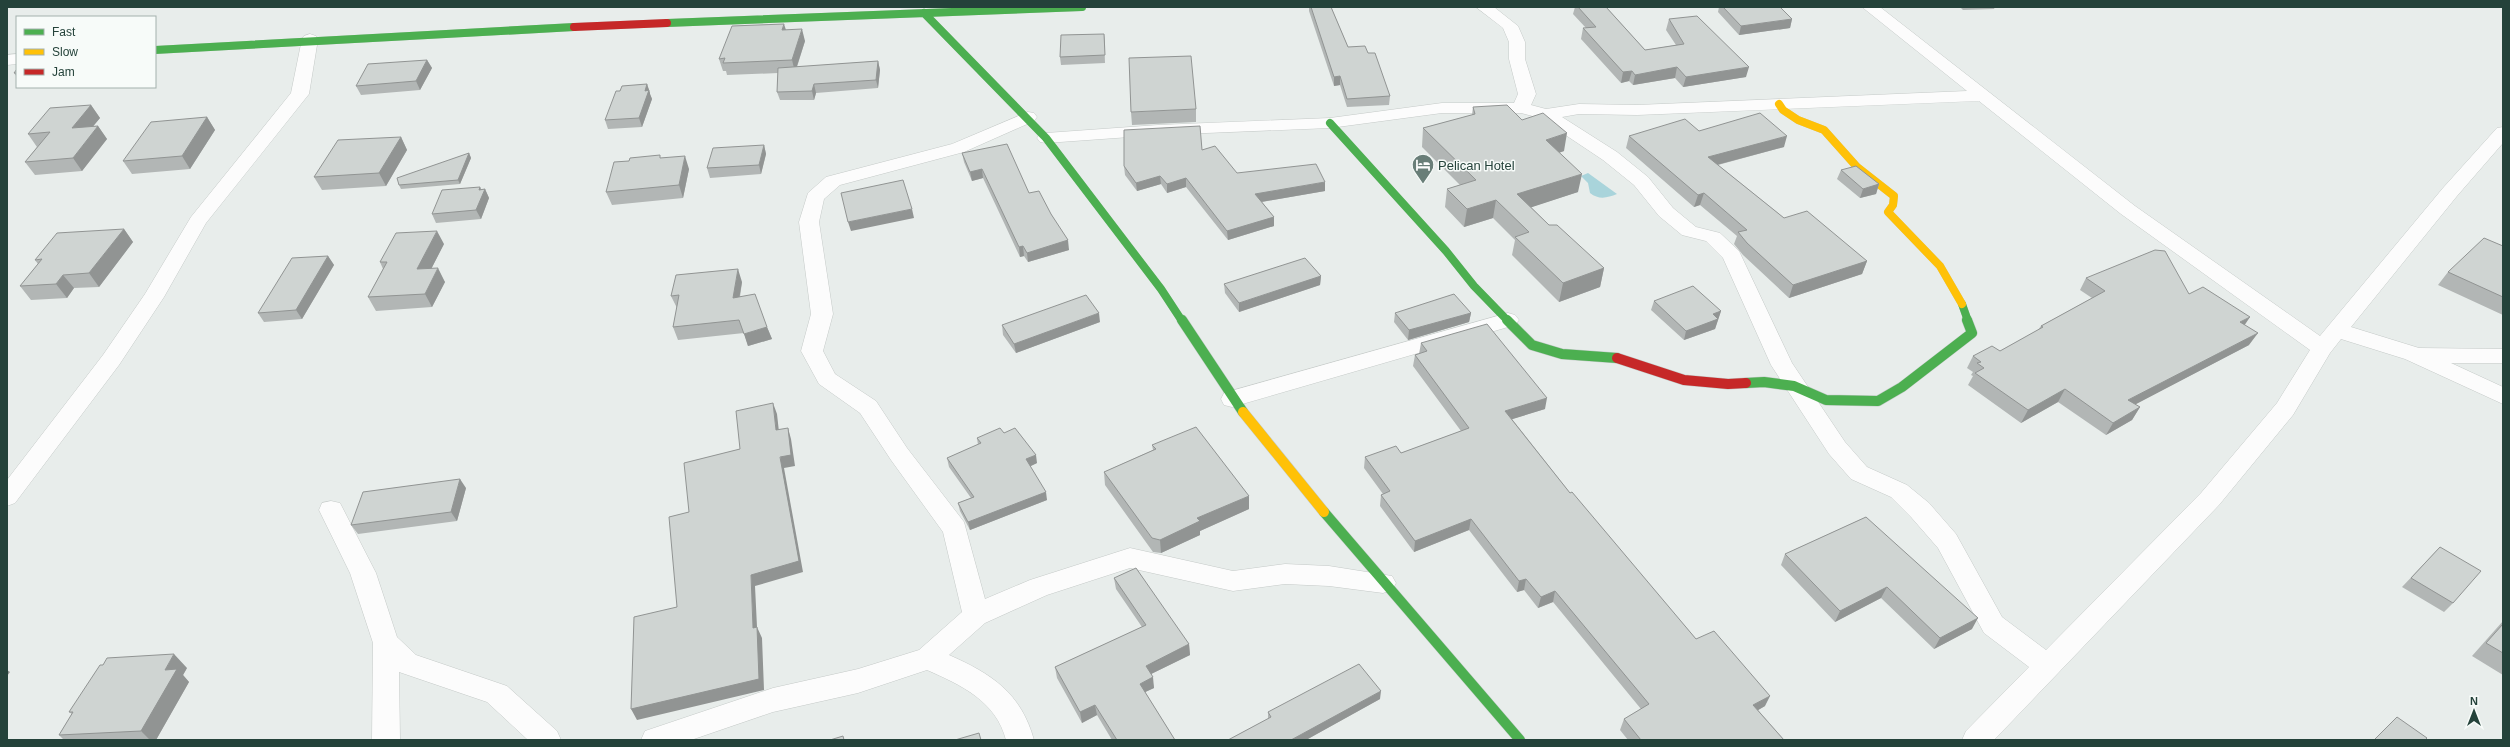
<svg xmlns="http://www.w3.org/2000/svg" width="2510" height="747" viewBox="0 0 2510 747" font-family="Arial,sans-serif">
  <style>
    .water { fill: #a9d4db }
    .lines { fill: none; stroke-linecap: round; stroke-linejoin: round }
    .street-casing { stroke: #c5cac8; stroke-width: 1 }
    .fast-far1-casing { stroke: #c3cbc8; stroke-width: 8 }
    .fast-casing { stroke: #c3cbc8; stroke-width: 11 }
    .slow-far1-casing { stroke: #c3cbc8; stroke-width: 8 }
    .slow-casing { stroke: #c3cbc8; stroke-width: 11 }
    .jam-far1-casing { stroke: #c3cbc8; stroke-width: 8 }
    .jam-casing { stroke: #c3cbc8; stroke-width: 11 }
    .street { fill: #fcfcfc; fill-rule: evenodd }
    .fast-far1 { stroke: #4caf50; stroke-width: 8 }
    .fast { stroke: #4caf50; stroke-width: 10 }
    .slow-far1 { stroke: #ffc107; stroke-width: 8 }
    .slow { stroke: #ffc107; stroke-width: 10 }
    .jam-far1 { stroke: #c62828; stroke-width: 8 }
    .jam { stroke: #c62828; stroke-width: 10 }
    .wall { fill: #b2b6b5 }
    .shaded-wall { fill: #919493 }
    .building { fill: #cfd4d2; stroke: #919493 }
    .labels { text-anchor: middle; stroke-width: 3; stroke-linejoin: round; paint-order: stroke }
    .poi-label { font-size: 13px; fill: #24423a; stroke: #f7fbf9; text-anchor: start }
  </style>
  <rect width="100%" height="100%" fill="#e8edeb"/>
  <path class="water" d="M1588,173L1617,194C1607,198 1599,200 1590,193L1588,183L1581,176Z"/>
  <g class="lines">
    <g class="street-casing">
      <path id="street" d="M1476,7H1494L1518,26L1525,42V59L1536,94L1531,105L1546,109L1579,104L1637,105L1967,91L1862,7H1880L2135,206L2320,336L2443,188L2497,128L2503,127V143L2457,196L2351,327L2419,348L2503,349V363H2451L2503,387V404L2405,359L2341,339L2330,353L2293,415L2219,505L1994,740H1962L1966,731L2029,667L1984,633L1938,548L1911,517L1891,497L1851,479L1829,454L1771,365L1723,258L1706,241L1682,235L1659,216L1634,185L1603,160L1540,118L1521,113H1442L1330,128L1158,135L1046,143L1040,142L1037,138L1040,134L1046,133L1158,125L1330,118L1442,103H1514L1518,94L1509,59V42L1503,28ZM1979,101L2121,214L2310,350L2277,403L2201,493L2046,650L2002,617L1956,534L1929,503L1907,485L1867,467L1845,442L1792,363L1739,251L1720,233L1696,227L1673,208L1648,177L1617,152L1562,117L1579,114L1637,115Z
        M310,34L316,36L318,39L309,94L206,223L164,297L119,365L15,503L7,506V480L103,355L145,294L191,217L291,93L302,39L304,36Z
        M17,54V64L7,65V55Z
        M1028,112L1034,113L1037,117L1034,121L964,152L840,185L824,199L819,222L833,314L823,351L835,374L876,401L907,448L964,522L985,599L1030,580L1130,548L1233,571L1285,564L1329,566L1392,576L1396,583L1392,590L1383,593L1329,586L1285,584L1233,591L1130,568L1047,595L985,623L949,655C992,674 1021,693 1034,740H1006C996,701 961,685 927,670L858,693L773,712L691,740H641L645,731L773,688L858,669L919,650L962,612L943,532L891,460L860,413L819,384L801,351L811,314L799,222L808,193L826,177L952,144Z
        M1508,313L1515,315L1519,320L1515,325L1232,407L1224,405L1221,399L1224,393Z
        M331,501L340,503L376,573L397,637L416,655L507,686L557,731L561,740H528L487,702L399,672L400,740H372L373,643L350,573L319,510L322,503Z"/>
    </g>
    <g class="fast-far1-casing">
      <path id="fast-far1" d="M924,13L1046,138L1161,289L1182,321
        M667,23L1082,7
        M155,50L574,27
        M1330,123L1446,251L1474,286L1508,321
        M1962,304L1968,321"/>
    </g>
    <g class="fast-casing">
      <path id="fast" d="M1182,320L1243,412
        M1507,320L1532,345L1562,354L1617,358
        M1746,383L1764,382L1794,386L1826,400L1878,401L1902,387L1972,333L1967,320
        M1324,512L1520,740"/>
    </g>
    <g class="slow-far1-casing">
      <path id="slow-far1" d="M1779,104L1783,110L1798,120L1824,130L1857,167L1894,196L1893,205L1888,212L1940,266L1962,304"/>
    </g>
    <g class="slow-casing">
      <path id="slow" d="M1243,412L1324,512"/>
    </g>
    <g class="jam-far1-casing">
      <path id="jam-far1" d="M574,27L667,23"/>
    </g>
    <g class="jam-casing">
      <path id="jam" d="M1617,358L1684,380L1728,384L1746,383"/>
    </g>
    <use href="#street" class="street"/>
    <use href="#fast-far1" class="fast-far1"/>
    <use href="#fast" class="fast"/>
    <use href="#slow-far1" class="slow-far1"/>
    <use href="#slow" class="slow"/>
    <use href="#jam-far1" class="jam-far1"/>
    <use href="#jam" class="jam"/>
  </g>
  <path class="wall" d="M1309,7H1331L1348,47L1368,53L1390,96L1389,105L1347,107L1340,85L1334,86L1309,11Z
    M1575,7H1606L1645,50L1676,45L1666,30L1669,19L1746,77L1683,87L1675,78L1633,85L1629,81L1621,83L1581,39L1583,28H1586L1573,14Z
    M1719,7H1780L1792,19L1790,28L1739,35L1718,12Z
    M1960,7H1995L1994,9L1963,10Z
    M786,30L805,41L797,67L878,61L880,70L878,88L816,93L814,100H780L777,92L778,73L727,75L726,71H723L719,59Z
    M1104,34L1105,63L1061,65L1060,57Z
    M427,60L432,68L420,90L361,95L356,86Z
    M17,69V77L14,73Z
    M647,84L650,93V94L652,99L642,127L608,129L605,120L620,91Z
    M91,105L100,118L93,126H98L107,139L82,171L35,175L25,162L37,147L28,134Z
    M1473,107L1522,120L1564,151L1559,153L1578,192L1531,207L1549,225L1604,268L1600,287L1559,302L1512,255L1515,240L1493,218L1464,227L1445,207L1447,189L1460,185L1422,147L1423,128L1472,115Z
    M1196,109V122L1132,125L1131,112Z
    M207,117L215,130L190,169L132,174L123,161Z
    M1699,131L1784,147L1718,165L1784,218L1867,261L1862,274L1789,298L1743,255L1734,244L1737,236L1700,205L1694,207L1626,148L1629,136Z
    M401,137L407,150L386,186L322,190L314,177Z
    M764,145L766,154L761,174L710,178L707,168Z
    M1202,150L1237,173L1325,191L1262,202L1274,217V226L1228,240L1186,187L1167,193L1161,184L1137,191L1125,175L1124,166Z
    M469,153L471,158L460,184L401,189L399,185Z
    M962,153L1029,193L1051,214L1069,250L1028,262L1024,256L1020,257L983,178L972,181L964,162Z
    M661,158L689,169L683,198L612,205L606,192Z
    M1841,170L1879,184L1876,194L1860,198L1837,179Z
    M481,189H485L489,198L481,219L436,223L432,214Z
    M124,229L133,242L99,287L74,288L67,298L31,300L20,286L38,264L35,260Z
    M444,244L431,269L445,282L432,307L376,311L368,297L383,269L380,262Z
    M2503,246V315L2438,285L2448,272Z
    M328,256L334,265L302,319L264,322L258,313Z
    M1321,276L1320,285L1239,312L1225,293L1224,284Z
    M2086,278L2189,294L2244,325L2249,345L2135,404L2140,407L2132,420L2106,435L2058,402L2021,423L1968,385L1973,376L1971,375L1973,372L1967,368L1973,356L2000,351L2038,330L2041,326L2092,298L2080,290Z
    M742,282L740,297L767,327L772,339L748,346L744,333L678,340L673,327L677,308L671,296Z
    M1654,301L1721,311L1715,329L1684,340L1651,310Z
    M1395,313H1471L1469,322L1408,340L1394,322Z
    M1100,322L1016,353L1003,335L1002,325Z
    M1421,343L1545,409L1512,419L1570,493L1696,639L1765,706L1758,710L1784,740H1628L1620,730L1624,719L1641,709L1553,602L1538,608L1524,590L1517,592L1469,530L1414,552L1380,506L1381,495L1383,494L1364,468L1365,457L1401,453L1461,431L1413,366L1415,355L1419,354Z
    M1004,433L1037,463L1030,466L1047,500L970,530L960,511L958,503L971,498L949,467L947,458L978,445L977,438Z
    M1152,445L1249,509L1200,531V535L1161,553L1153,552L1105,485L1104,472L1153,450Z
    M466,488L457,521L358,534L351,525Z
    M1866,517L1972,629L1934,649L1881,598L1835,622L1781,565L1785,554Z
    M2440,547L2453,603L2444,612L2402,587Z
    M1114,578L1189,644L1190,655L1151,674L1154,688L1145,692L1175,740H1112L1097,715L1082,723L1057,678L1055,667L1142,627L1116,589Z
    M2503,621V675L2472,656Z
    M187,668L183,675L189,682L156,740H64L59,735L72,714L69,712Z
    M1380,699L1306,740H1228L1268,719V712Z"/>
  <path class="shaded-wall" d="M1792,19L1790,28L1739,35L1741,26Z
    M784,24L788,36L782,30Z
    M802,29L805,41L795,72L792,60Z
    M1104,34L1105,42V63V55Z
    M427,60L432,68L420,90L416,81Z
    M878,61L880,70L878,88L876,80Z
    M1677,67L1675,78L1633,85L1635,75Z
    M1749,67L1746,77L1683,87L1686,77Z
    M1632,71L1629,81L1621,83L1623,72Z
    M1340,76V85L1334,86V77Z
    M647,84L650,93V94L652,99L642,127L639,118L645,91Z
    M814,84L816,93L814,100L812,91Z
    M91,105L100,118L81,141L72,128Z
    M207,117L215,130L190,169L182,156Z
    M98,126L107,139L82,171L73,158Z
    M1567,133L1564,151L1543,158L1546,140Z
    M1787,136L1784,147L1705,168L1708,157Z
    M401,137L407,150L386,186L379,173Z
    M764,145L766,154L761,174L759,165Z
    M469,153L471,158L460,184L458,180Z
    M685,156L689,169L683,198L679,185Z
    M982,169L983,178L972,181L970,172Z
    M1582,174L1578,192L1514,213L1517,194Z
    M1160,176L1161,184L1137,191L1136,183Z
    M1186,178V187L1167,193V184Z
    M1325,182V191L1255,203V194Z
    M1879,184L1876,194L1860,198L1863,189Z
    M480,187L483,193L485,189L489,198L481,219L476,210L479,190Z
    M1704,193L1700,205L1694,207L1698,195Z
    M1496,200L1493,218L1464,227L1467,209Z
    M912,209L914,218L851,231L848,222Z
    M1274,217V226L1228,240L1227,231Z
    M124,229L133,242L99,287L89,273Z
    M437,231L444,244L424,283L417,269Z
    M1068,240L1069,250L1028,262L1027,253Z
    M1023,246L1024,256L1020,257L1019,247Z
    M328,256L334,265L302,319L296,310Z
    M1867,261L1862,274L1789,298L1793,285Z
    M438,268L445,282L432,307L425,294Z
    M1604,268L1600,287L1559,302L1563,283Z
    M738,269L742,282L737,311L733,298Z
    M63,275L74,288L67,298L56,284Z
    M1321,276L1320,285L1239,312V303Z
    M1721,311L1715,329L1684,340L1686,331L1713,314Z
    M1099,313L1100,322L1016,353L1014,344Z
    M1471,313L1469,322L1408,340L1409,330Z
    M2250,317L2242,329L2240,322Z
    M767,327L772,339L748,346L744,334Z
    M2258,333L2249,345L2121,412L2128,400Z
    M2065,389L2058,402L2021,423L2028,410Z
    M1547,398L1545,409L1503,422L1505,411Z
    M773,403L777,414L780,441L776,430Z
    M2140,407L2132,420L2106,435L2113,423Z
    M788,428L791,439L795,466L784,468L803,572L755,586L757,627L762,638L764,690L637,720L631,709L753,628L751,575Z
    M1036,455L1037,463L1027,468L1026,459Z
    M460,479L466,488L457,521L451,512Z
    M1046,492L1047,500L970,530L968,522Z
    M1249,496V509L1200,531V535L1161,553L1160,540L1197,518Z
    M1471,519L1469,530L1414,552L1415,541Z
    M1526,579L1524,590L1517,592L1519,581Z
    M1887,587L1881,598L1835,622L1840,611Z
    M1555,591L1553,602L1538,608L1541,597Z
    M1978,618L1972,629L1934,649L1940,638Z
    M1189,644L1190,655L1147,676L1146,666Z
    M174,654L187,668L183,675L189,682L156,740H150L141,731L165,670Z
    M7,670L10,672L7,676Z
    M1153,677L1154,688L1141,694L1140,684Z
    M1381,691L1380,699L1306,740H1291Z
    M1770,696L1765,706L1748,716L1753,705Z
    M1095,705L1097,715L1082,723L1080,712Z"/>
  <path class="building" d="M1311,7H1331L1348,47L1365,46L1368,53H1375L1390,96L1347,99L1340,76L1334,77Z
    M1578,7H1606L1645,50L1684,44L1669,19L1697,16L1749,67L1686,77L1677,67L1635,75L1632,71L1623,72L1583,28L1596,27Z
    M1723,7H1780L1792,19L1741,26Z
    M784,24L782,30L802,29L792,60L723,63L725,58L719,59L732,26Z
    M1104,34L1105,55L1060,57L1061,35Z
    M1191,56L1196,109L1131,112L1129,58Z
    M427,60L416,81L356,86L368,64Z
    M878,61L876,80L814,84L812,91L777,92L778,68Z
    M17,69V73H14Z
    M647,84L645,91L649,90L639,118L605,120L616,91H620L622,86Z
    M91,105L72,128L98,126L73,158L25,162L50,132L28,134L50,108Z
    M1507,105L1522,120L1543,113L1567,133L1546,140L1582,174L1517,194L1549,225H1557L1604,268L1563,283L1515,237L1529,232L1496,200L1467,209L1447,189L1476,180L1423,128L1475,114L1473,107Z
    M1760,113L1787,136L1708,157L1784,218L1807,211L1867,261L1793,285L1747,243L1738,232L1747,230L1704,193L1698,195L1629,136L1685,119L1699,131Z
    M207,117L182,156L123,161L151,122Z
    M1200,126L1202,150L1215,146L1237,173L1316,164L1325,182L1255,194L1274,217L1227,231L1186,178L1167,184L1160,176L1136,183L1124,166V130Z
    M401,137L379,173L314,177L338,140Z
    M1007,144L1029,193L1039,191L1051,214L1068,240L1027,253L1023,246L1019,247L982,169L970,172L962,153Z
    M764,145L759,165L707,168L713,148Z
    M469,153L458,180L399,185L397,178Z
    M660,155V158L685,156L679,185L606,192L614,162L629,161L630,158Z
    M1856,166L1879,184L1863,189L1841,170Z
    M903,180L912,209L848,222L841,193Z
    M480,187L479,190L485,189L476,210L432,214L442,190Z
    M124,229L89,273L63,275L56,284L20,286L42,259L35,260L57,233Z
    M437,231L417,269L438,268L425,294L368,297L387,262H380L396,233Z
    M2484,238L2503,246V297L2448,272Z
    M2155,250L2165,251L2189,294L2203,287L2250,317L2240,322L2258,333L2128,400L2140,407L2113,423L2065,389L2028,410L1975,373L1984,368L1977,363L1981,362L1973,356L1992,346L2000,351L2043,327L2041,326L2105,291L2086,278Z
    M328,256L296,310L258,313L292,258Z
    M1305,258L1321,276L1239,303L1224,284Z
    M738,269L733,298L755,294L767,327L744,334L739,320L673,327L679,295L671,296L676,275Z
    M1693,286L1721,311L1713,314L1718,319L1686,331L1654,301Z
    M1454,294L1471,313L1409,330L1395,313Z
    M1086,295L1099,313L1014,344L1002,325Z
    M1487,324L1547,398L1505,411L1570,493L1572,492L1696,639L1714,631L1770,696L1753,705L1784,740H1641L1624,719L1649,704L1555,591L1541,597L1526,579L1519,581L1471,519L1415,541L1381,495L1390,491L1365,457L1396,446L1401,453L1469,428L1415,355L1427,351L1421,343Z
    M773,403L776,430L788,428L791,455L780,457L799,561L751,575L753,628L757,627L759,679L631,709L634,617L677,607L669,517L689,512L684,463L740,449L736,411Z
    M1196,427L1249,496L1197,518L1200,521L1160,540L1152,538L1104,472L1156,449L1152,445Z
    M1000,428L1004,433L1015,428L1036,455L1026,459L1046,492L968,522L958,503L974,497L947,458L981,443L977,438Z
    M460,479L451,512L351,525L363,492Z
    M1866,517L1978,618L1940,638L1887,587L1840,611L1785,554Z
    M2440,547L2481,571L2453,603L2411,578Z
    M1136,568L1189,644L1146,666L1153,677L1140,684L1175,740H1117L1095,705L1080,712L1055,667L1146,625L1114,578Z
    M2503,624V653L2486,643Z
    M174,654L165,670L177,669L141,731L59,735L73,712H69L100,665H103L107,658Z
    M1359,664L1381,691L1291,740H1228L1271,717L1268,712Z
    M2397,717L2427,738L2425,740H2374Z
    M979,733L981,740H955Z
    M843,736L844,740H830Z"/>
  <defs>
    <g id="hotel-pin" transform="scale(1.15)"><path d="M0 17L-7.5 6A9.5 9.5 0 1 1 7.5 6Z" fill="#697e78" stroke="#f7fbf9"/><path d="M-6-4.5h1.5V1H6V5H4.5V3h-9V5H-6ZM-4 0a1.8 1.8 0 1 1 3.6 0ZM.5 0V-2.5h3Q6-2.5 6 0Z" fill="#fff"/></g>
  </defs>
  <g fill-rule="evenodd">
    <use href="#hotel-pin" x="1423" y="165"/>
  </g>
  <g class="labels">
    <g class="poi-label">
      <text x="1438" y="170">Pelican Hotel</text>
    </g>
  </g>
  <rect width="2510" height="747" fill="none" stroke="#24423a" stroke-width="16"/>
  <rect x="16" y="16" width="140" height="72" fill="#f7fbf9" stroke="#a3b1ad"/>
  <rect x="24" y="29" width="20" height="6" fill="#4caf50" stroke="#a3b1ad"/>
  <text x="52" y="36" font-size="12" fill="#24423a">Fast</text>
  <rect x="24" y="49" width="20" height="6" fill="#ffc107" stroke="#a3b1ad"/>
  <text x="52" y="56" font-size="12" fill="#24423a">Slow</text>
  <rect x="24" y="69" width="20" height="6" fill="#c62828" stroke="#a3b1ad"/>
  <text x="52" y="76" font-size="12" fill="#24423a">Jam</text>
  <g transform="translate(2474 711)" stroke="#f7fbf9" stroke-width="3" paint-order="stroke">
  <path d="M0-3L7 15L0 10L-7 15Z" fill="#24423a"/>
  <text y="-6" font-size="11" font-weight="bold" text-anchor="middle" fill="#24423a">N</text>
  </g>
</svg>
